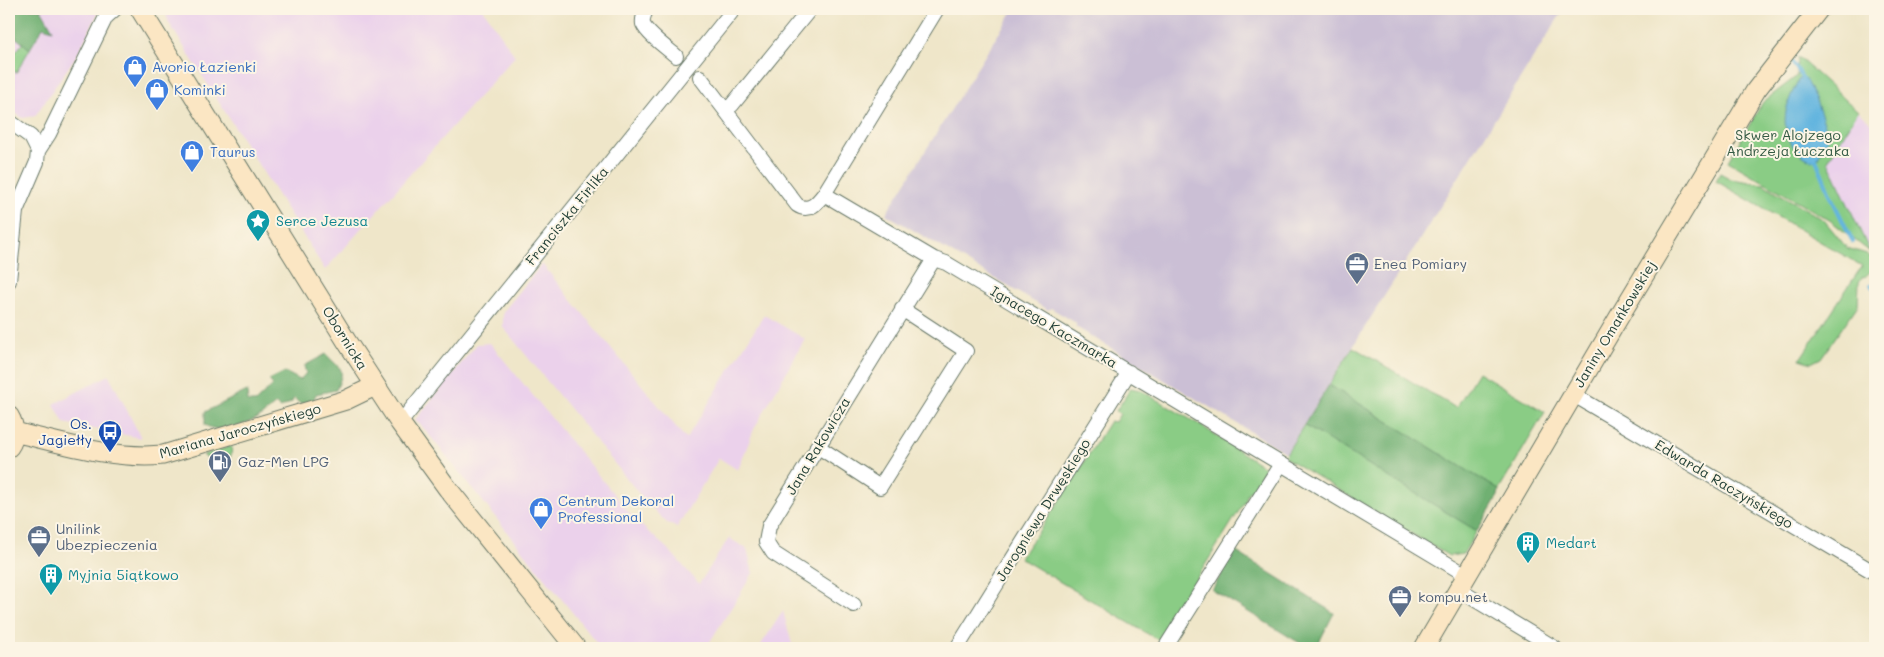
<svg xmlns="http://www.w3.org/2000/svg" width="1884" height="657" viewBox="0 0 1884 657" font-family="Mali,sans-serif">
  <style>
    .built { fill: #ebd1eb }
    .industrial { fill: #cbbfd5 }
    .green { fill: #8acc85; stroke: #54845c }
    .forest { fill: #6fb072; stroke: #477653 }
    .water { fill: #63b5df; stroke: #41798a }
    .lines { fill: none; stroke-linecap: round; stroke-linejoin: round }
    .stream { stroke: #63b5df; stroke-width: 4 }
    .street-casing { stroke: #687868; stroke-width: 16 }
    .secondary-casing { stroke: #687868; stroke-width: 21 }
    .street { stroke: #fff; stroke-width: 14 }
    .secondary { stroke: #fbe6c3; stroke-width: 19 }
    .labels { text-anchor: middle; stroke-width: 4; stroke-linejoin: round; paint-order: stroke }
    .shop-label { font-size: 14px; fill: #366cbe; stroke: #fcf5e5; text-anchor: start }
    .park-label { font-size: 14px; fill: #345a44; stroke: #fcf5e5 }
    .street-label { font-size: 14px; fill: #1f3d34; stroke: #fcf5e5 }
    .culture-label { font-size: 14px; fill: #0d838f; stroke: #fcf5e5; text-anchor: start }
    .service-label { font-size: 14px; fill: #4e5e75; stroke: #fcf5e5; text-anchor: start }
    .transit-label { font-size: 14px; fill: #164399; stroke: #fcf5e5; text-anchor: end }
  </style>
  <rect width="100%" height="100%" fill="#fcf5e5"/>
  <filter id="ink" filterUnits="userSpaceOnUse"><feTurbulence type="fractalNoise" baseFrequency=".02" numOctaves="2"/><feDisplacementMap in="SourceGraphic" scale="10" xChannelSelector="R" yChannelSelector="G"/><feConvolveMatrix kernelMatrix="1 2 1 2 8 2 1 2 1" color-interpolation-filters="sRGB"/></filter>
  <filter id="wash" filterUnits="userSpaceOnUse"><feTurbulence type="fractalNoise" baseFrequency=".0096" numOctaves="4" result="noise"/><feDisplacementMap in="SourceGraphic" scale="20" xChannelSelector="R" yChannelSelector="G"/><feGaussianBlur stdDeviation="1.12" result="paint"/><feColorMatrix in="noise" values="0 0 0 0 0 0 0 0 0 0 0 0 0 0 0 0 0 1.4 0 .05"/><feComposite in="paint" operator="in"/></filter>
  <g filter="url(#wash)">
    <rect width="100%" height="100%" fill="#efe6c9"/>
    <path class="built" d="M9,9H100L78,53L35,116L23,118L9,109Z
      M164,9H483L515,56L325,270L169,23Z
      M1858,111L1875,126V255L1870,252L1828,161Z
      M542,264L686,439L764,315L805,339L754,429L738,470L719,458L677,527L667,523L646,502L503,327V312Z
      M490,343L635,520L670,551L699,584L729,538L747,549L753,573L706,648H601L422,426L415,420L477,344Z
      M109,375L132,420L141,438L64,423L54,404Z
      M783,611L793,648H759Z"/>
    <path class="industrial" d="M1014,9H1564L1286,453L1076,327V323L1051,308L1048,310L886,214Z"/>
    <path class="green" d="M23,43L30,49L16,73L9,67V52L13,55Z
      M1798,57L1858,111L1828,161L1870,252L1831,221L1728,161L1763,102L1797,76Z
      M1720,173L1731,179L1763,184L1824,220L1847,248L1867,254L1875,261V267L1865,277L1863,276L1859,282L1858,305L1821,358L1811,363L1800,359L1862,266L1716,181Z
      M1353,347L1456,408L1478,372L1545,412L1499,490L1329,385Z
      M1131,388L1140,390L1200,425L1264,467L1265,469L1251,492L1249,491L1246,497L1247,498L1158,640L1020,558L1055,508L1110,421L1115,422L1120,414L1116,411Z
      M1304,425L1477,531L1463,554L1449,556L1284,457Z
      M231,446C235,467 214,464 203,455Z"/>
    <path class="forest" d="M9,9H41L53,30L43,27L30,49L9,32Z
      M326,354C340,371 347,365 336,390L316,394L313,401L300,404L294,398L292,402L281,408L276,404C269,409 263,416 256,419C242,426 220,434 205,425V412L247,391L248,402H255L273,385L269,380L285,372L300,380L306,373L304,366Z
      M1329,385L1499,490L1498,496L1477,531L1304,425Z
      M1235,551L1334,613L1316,648H1308L1212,590Z"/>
    <path class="water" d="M1799,79H1805L1815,98L1828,134L1827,141L1816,161C1807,160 1799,154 1793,146C1778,122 1787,102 1799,79Z"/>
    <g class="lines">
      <path class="stream" d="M1790,60L1797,69L1805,83
        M1815,157L1833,201L1853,242
        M1871,285L1875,291"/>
    </g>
  </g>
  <g filter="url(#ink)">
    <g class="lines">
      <g class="street-casing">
        <path id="street" d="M647,9C644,14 642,18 643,24C647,34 668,49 676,56
          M700,77L797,205C809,213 817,203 824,194L937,9
          M725,110L732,105L810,9
          M9,121L31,137L38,151
          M824,194L934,259L946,263L1468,576
          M9,281L16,211L37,162L38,151L49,134L106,17L115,9
          M1574,395L1875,573
          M400,423L734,9
          M817,446L880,487L966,351L902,309
          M1459,590L1555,648
          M854,605L773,553L766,542L769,526L934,259
          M957,648L1129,372
          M1165,648L1281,464"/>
      </g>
      <g class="secondary-casing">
        <path id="secondary" d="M140,9L347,342L400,423L448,489L576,648
          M9,416C15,426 16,437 9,447
          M14,432C61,443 115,460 163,455L346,400L375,386
          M1424,648L1622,312L1756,90L1819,9"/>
      </g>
      <use href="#street" class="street"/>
      <use href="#secondary" class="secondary"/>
    </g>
  </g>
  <defs>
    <g id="shop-pin" transform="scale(1.25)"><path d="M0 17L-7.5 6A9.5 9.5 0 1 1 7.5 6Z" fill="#3f7fe0" stroke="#fcf5e5"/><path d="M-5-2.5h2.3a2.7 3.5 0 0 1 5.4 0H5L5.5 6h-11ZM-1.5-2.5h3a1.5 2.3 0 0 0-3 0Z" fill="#fff"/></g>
    <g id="sight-pin" transform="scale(1.25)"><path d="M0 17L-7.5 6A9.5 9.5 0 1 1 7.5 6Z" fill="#0f9aa8" stroke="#fcf5e5"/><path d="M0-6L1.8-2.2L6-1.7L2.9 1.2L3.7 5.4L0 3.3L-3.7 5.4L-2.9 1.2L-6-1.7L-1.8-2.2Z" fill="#fff"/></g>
    <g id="office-pin" transform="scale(1.25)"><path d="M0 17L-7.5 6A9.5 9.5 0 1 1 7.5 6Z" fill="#5c6f8a" stroke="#fcf5e5"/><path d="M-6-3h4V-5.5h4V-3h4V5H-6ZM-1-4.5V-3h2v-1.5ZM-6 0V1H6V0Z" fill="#fff"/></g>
    <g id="bus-pin" transform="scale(1.25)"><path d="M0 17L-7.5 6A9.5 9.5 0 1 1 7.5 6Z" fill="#1a4fb4" stroke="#fcf5e5"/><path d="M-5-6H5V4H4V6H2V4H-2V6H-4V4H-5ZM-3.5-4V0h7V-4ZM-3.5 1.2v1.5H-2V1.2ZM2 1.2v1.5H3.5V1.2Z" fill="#fff"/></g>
    <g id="fuel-pin" transform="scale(1.25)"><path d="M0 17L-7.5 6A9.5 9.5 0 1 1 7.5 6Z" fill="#5c6f8a" stroke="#fcf5e5"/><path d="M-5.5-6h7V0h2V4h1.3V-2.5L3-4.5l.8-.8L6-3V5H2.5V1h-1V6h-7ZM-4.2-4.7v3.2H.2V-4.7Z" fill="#fff"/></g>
    <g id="building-pin" transform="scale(1.25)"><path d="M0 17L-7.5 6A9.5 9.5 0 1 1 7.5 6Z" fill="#0f9aa8" stroke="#fcf5e5"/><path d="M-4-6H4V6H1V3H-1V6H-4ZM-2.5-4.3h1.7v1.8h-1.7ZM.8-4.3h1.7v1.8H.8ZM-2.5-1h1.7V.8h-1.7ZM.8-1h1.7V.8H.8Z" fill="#fff"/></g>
  </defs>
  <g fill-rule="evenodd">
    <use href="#shop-pin" x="135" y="67"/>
    <use href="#shop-pin" x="157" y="90"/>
    <use href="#shop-pin" x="192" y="152"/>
    <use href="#sight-pin" x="258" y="221"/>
    <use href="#office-pin" x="1357" y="264"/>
    <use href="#bus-pin" x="110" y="432"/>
    <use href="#fuel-pin" x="220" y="462"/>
    <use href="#shop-pin" x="541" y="509"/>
    <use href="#office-pin" x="39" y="537"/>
    <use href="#building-pin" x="1528" y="543"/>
    <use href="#building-pin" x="51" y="575"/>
    <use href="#office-pin" x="1400" y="597"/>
  </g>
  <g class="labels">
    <g class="shop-label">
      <text x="152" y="72">Avorio Łazienki</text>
      <text x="174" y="95">Kominki</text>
      <text x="210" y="157">Taurus</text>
      <text x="558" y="506">Centrum Dekoral<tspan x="558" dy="16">Professional</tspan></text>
    </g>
    <g class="park-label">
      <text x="1788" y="140">Skwer Alojzego<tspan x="1788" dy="16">Andrzeja Łuczaka</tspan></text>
    </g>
    <g class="street-label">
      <text transform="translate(567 216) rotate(-51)" y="5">Franciszka Firlika</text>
      <text transform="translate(1615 324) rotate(-59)" y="5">Janiny Omańkowskiej</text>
      <text transform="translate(1054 327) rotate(31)" y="5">Ignacego Kaczmarka</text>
      <text transform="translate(345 338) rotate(58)" y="5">Obornicka</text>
      <text transform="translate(240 431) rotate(-16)" y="5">Mariana Jaroczyńskiego</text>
      <text transform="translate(818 446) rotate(-59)" y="5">Jana Rakowicza</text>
      <text transform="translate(1724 484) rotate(31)" y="5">Edwarda Raczyńskiego</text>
      <text transform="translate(1043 510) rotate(-58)" y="5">Jarogniewa Drwęskiego</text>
    </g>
    <g class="culture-label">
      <text x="276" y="226">Serce Jezusa</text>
      <text x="1546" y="548">Medart</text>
      <text x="68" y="580">Myjnia 5iątkowo</text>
    </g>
    <g class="service-label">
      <text x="1374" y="269">Enea Pomiary</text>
      <text x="238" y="467">Gaz-Men LPG</text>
      <text x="56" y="534">Unilink<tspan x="56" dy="16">Ubezpieczenia</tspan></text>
      <text x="1418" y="602">kompu.net</text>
    </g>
    <g class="transit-label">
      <text x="92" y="429">Os.<tspan x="92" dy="16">Jagiełły</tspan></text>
    </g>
  </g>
  <rect width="1884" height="657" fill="none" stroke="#fcf5e5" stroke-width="30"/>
</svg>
